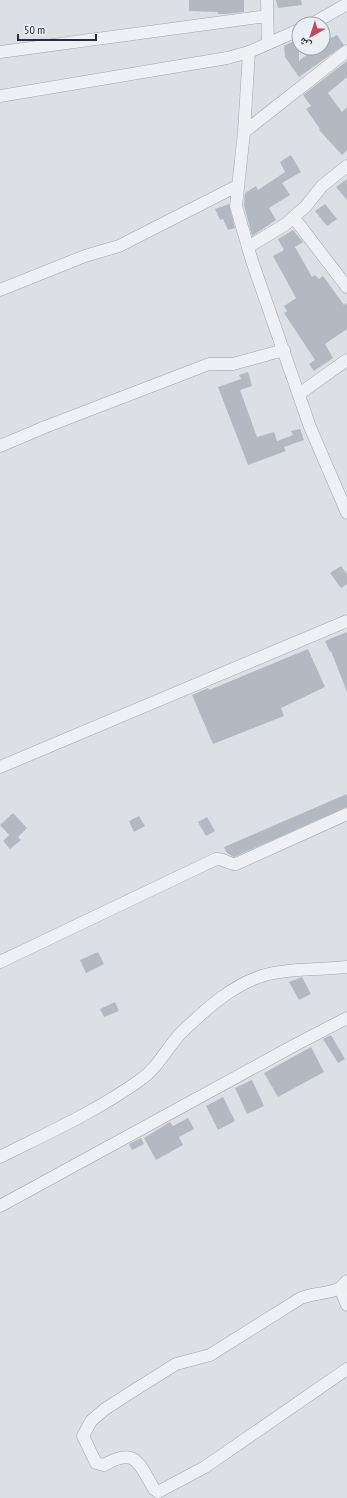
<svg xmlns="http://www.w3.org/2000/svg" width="347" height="1498" viewBox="0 0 347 1498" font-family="'PT Sans Narrow','Noto Naskh Arabic',sans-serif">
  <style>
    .building { fill: #b4b9c1 }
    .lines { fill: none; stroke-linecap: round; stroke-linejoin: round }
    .minor-casing { stroke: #a2a7ae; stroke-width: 13 }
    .minor { stroke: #eef0f4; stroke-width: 12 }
  </style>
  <rect width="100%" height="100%" fill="#dce0e5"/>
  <path class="building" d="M189,0H244V12L225,14H218V12L189,11Z
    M276,0H301L302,5L278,8Z
    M325,25L331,38L337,35L344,45L299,77L285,57L284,46L299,38V61L315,48H323V26Z
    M347,61V77L328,93L342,112L347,107V150L342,155L319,130L320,129L306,109L311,106L303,95Z
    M291,155L301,172L282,183L290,195L269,208L276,220L252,236L244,205L245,193L256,186L258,190L285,172L280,162Z
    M347,179V200L336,187Z
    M229,204L235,228L228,230L223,219L220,220L215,209Z
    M325,204L337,219L327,226L315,211Z
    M293,230L303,242L295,247L312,277L315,275L319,279L323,276L344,305L347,303V329L325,344L333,358L314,371L309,364L315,360L284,313L287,311L284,306L296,298L273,256L284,250L278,239Z
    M248,372L252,386L240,390L257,437L274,432L277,441L293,435L291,431L300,429L304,440L284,447L286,451L248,465L218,387L241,379L239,375Z
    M341,566L347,574V584L341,588L330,573Z
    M347,632V692L331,651L330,652L325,641Z
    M308,649L325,687L281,708L284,716L213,744L192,695L208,688L209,690Z
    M347,794V807L234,857L227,853L224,847Z
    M13,813L27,828L18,837L21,840L10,849L3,841L9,835L0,825Z
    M139,816L145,826L134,832L129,821Z
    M207,817L215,831L206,836L198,822Z
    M98,952L104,964L86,973L80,960Z
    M302,977L311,994L299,1000L289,982Z
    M115,1002L119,1011L104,1017L100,1009Z
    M331,1035L345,1059L338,1063L323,1039Z
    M311,1047L324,1072L278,1097L264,1073Z
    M252,1080L264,1106L247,1114L235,1088Z
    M223,1097L235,1121L218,1130L206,1106Z
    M188,1118L194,1129L179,1137L183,1145L156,1160L144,1138L170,1122L173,1126Z
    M141,1138L144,1144L132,1150L129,1144Z"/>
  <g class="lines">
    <g class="minor-casing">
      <path id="minor" d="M267,0L268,43
        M312,24L347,4
        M0,52L267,16
        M249,52L244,132L236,206L252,261L310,427L347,513
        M0,96L227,58L249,52L299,30
        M244,132L347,51
        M294,218L347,287
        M248,247L286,224L306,206L322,186L347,166
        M0,290L85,256L119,246L237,186
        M299,394L347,360
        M0,446L45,427L209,364H233L284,350
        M0,767L347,621
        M0,962L216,859C224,858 229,865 236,864L347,814
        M0,1157C48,1133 97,1111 140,1080C158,1068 167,1047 182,1032C206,1009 235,982 269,974C294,968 321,970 347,967
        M0,1206L295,1045L347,1018
        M347,1281L340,1288L347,1305
        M340,1288C328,1294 314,1293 301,1298L210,1355L176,1364L133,1391L105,1409L91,1421L83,1436L96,1463L104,1465C136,1446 139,1464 154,1489L158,1492L205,1467L347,1369"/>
    </g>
    <use href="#minor" class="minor"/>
  </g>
  <g transform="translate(311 36) rotate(219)"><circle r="19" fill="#ebeef3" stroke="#9da1a9"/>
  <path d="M0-3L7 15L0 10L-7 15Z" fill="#c3485a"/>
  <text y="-6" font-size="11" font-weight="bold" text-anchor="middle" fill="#272e3a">ش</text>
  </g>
  <path d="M18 34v6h78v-6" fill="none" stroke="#272e3a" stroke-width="2"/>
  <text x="24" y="34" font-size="12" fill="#272e3a" stroke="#ebeef3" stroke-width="3" paint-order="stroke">50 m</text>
</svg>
